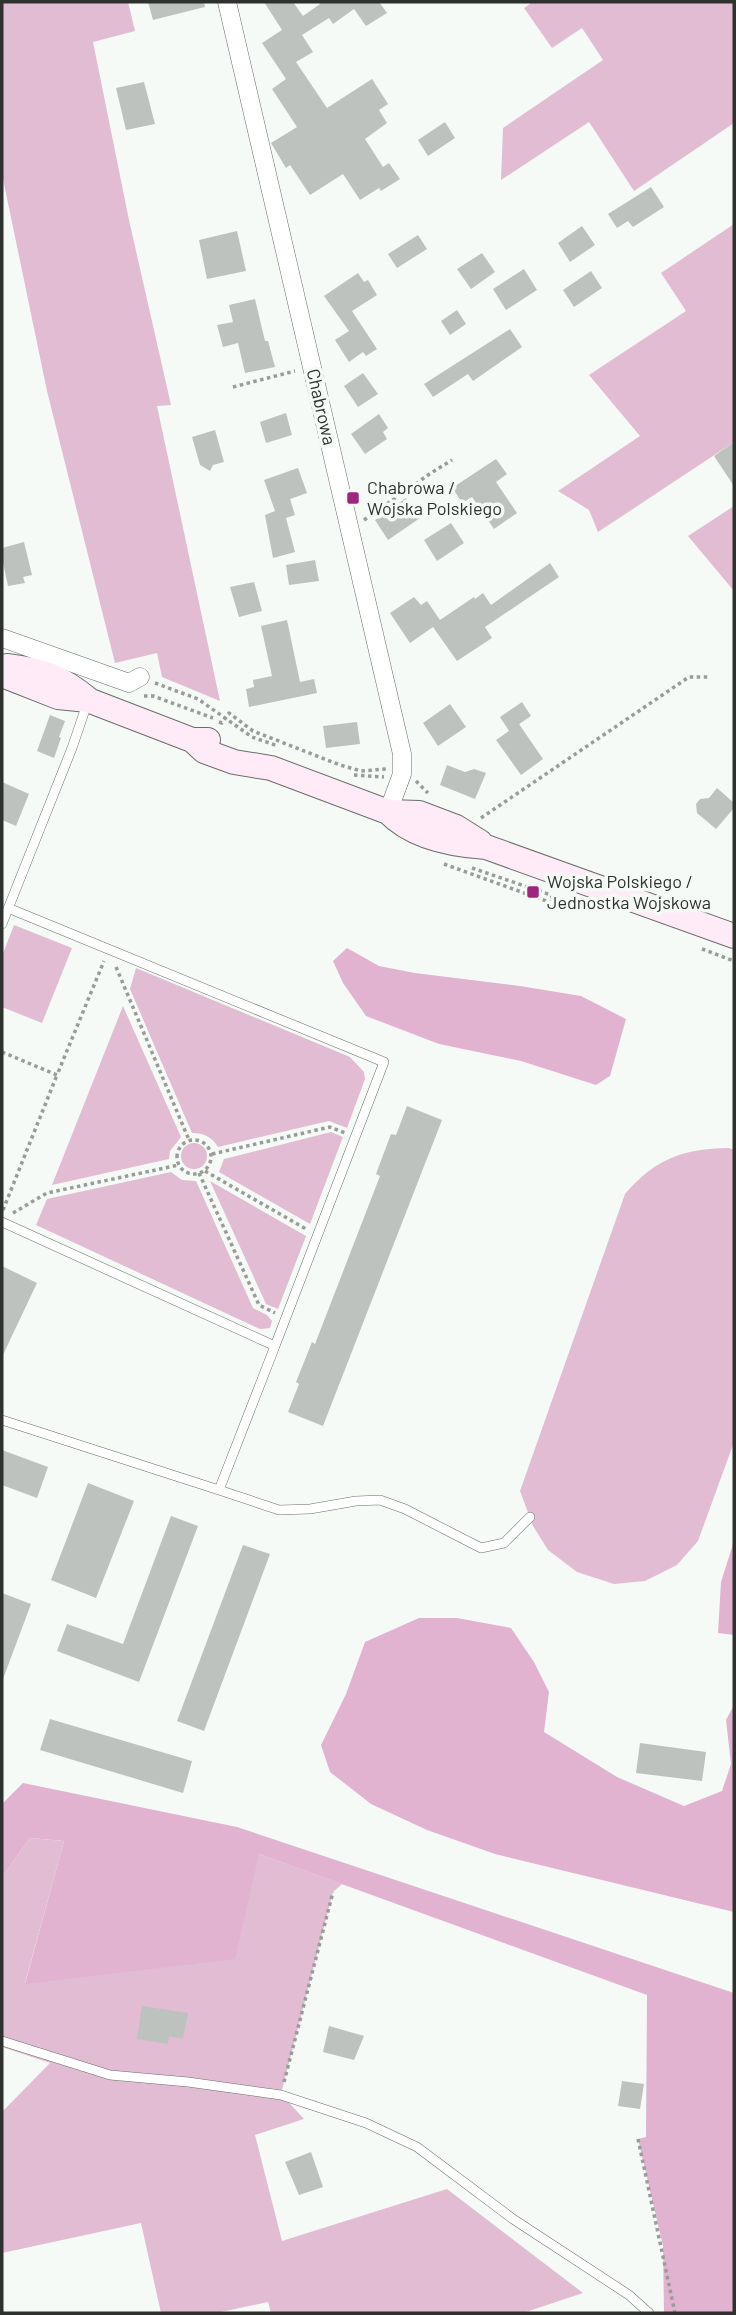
<svg xmlns="http://www.w3.org/2000/svg" width="736" height="2315" viewBox="0 0 736 2315" font-family="Barlow,sans-serif">
  <style>
    .green { fill: #e1bcd3 }
    .forest { fill: #e2b3d1 }
    .building { fill: #bdc2be }
    .lines { fill: none; stroke-linecap: round; stroke-linejoin: round }
    .service-casing { stroke: #6a6f6b; stroke-width: 10 }
    .minor-casing { stroke: #6a6f6b; stroke-width: 19 }
    .secondary-casing { stroke: #6a6f6b; stroke-width: 26 }
    .path { stroke: #999d9a; stroke-width: 3.5; stroke-dasharray: 3.5 3.5; stroke-linecap: butt }
    .service { stroke: #fff; stroke-width: 9 }
    .minor { stroke: #fff; stroke-width: 18 }
    .secondary { stroke: #feebf7; stroke-width: 24 }
    .poi-dot { fill: #9e267f; stroke: #f5faf6; stroke-width: 2.5 }
    .labels { text-anchor: middle; stroke-width: 7; stroke-linejoin: round; paint-order: stroke }
    .street-label { font-size: 18px; fill: #2f312f; stroke: #f5faf6 }
    .poi-label { font-size: 18px; fill: #2f312f; stroke: #f5faf6; text-anchor: start }
  </style>
  <rect width="100%" height="100%" fill="#f5faf6"/>
  <path class="green" d="M2,2H128L135,31L93,42L129,220L171,405L157,406L220,701L162,677L157,653L115,663L47,391L2,174Z
    M529,2H734V123L634,191L589,122L501,180L503,128L603,60L582,28L552,48L524,8L530,4Z
    M734,224V442L598,532L589,510L558,491L640,436L589,375L686,311L661,273Z
    M734,506V591L688,536Z
    M14,925L72,948L42,1023L2,1007V956Z
    M136,968L350,1057L364,1072L365,1079L347,1128L329,1121L218,1147C212,1137 204,1133 192,1133L130,989Z
    M123,1006L181,1137L170,1151L169,1159L52,1185Z
    M331,1132L343,1137L310,1224L219,1172L224,1159Z
    M181 1156a13 13 0 1 1 26 0a13 13 0 1 1-26 0Z
    M729,1148L734,1150V1442L698,1541L677,1565L645,1581L614,1584L577,1572L548,1550L533,1526L520,1491L625,1194C656,1158 683,1149 729,1148Z
    M171,1172L182,1180L196,1181L253,1308L267,1315L272,1321L270,1328L260,1329L36,1225L47,1199Z
    M210,1181L306,1236L278,1309L266,1304Z
    M30,1838L64,1841L25,1983L259,1854L342,1884L333,1892L281,2094L304,2119L255,2135L282,2241L447,2189L583,2293L523,2313H271L268,2302L216,2313H161L141,2223L2,2253V2112L50,2063L2,2047V1877Z"/>
  <path class="forest" d="M347,948L379,966L415,973L520,986L581,996L626,1019L610,1076L596,1085L521,1061L439,1044L366,1016L343,983L333,961Z
    M734,1541V1635L718,1633L721,1582Z
    M419,1618H457L511,1628L534,1662L549,1692L544,1732L617,1777L684,1806L722,1791L731,1764L726,1720L734,1705V1912L495,1854L427,1830L371,1804L330,1772L321,1745L346,1694L365,1642Z
    M23,1783L237,1827L734,1993V2313H664L663,2246L638,2139L646,2137L647,1995L259,1854L235,1959L25,1984L64,1841L30,1838L2,1877V1804Z"/>
  <path class="building" d="M148,2H204L205,7L153,20Z
    M264,2H293L303,16L320,4L319,2H379L387,13L366,26L354,9L333,24L329,18L302,35L313,52L296,62L327,108L372,79L388,104L379,110L387,123L365,139L383,167L389,163L400,179L381,191L379,188L360,200L343,174L310,195L290,165L286,168L271,143L297,127L272,89L286,79L262,43L282,30Z
    M144,82L155,124L126,130L116,88Z
    M445,122L455,138L428,156L418,140Z
    M651,187L664,207L633,227L628,221L617,228L608,214Z
    M582,226L595,245L570,262L558,243Z
    M237,231L246,271L207,279L199,240Z
    M418,235L427,249L397,268L388,254Z
    M482,253L495,272L471,289L457,269Z
    M524,269L537,290L506,310L493,289Z
    M591,271L602,288L574,307L563,290Z
    M358,273L364,282L368,280L377,295L352,311L377,349L366,356L363,352L349,362L335,340L349,331L324,296Z
    M255,299L265,341H268L275,367L245,373L238,343L223,347L217,325L233,322L229,305Z
    M457,310L466,324L450,335L441,321Z
    M510,329L522,347L473,381L468,374L433,397L424,384Z
    M363,373L378,394L358,407L344,386Z
    M286,413L292,435L266,443L260,422Z
    M379,414L388,428L383,432L387,439L365,454L351,434Z
    M215,430L224,462L213,465L210,471L200,465L192,437Z
    M734,442V486L714,456Z
    M496,459L507,474L496,482L517,513L494,529L472,497L462,503L454,490L457,488L455,486Z
    M298,468L307,493L290,499L295,515L286,518L295,552L273,558L265,515L275,511L264,480Z
    M406,498L420,518L388,540L375,520Z
    M451,523L464,543L437,561L424,540Z
    M24,542L32,575L23,577L25,583L8,586L2,558V548Z
    M315,560L319,581L289,585L286,565Z
    M550,563L559,577L485,627L492,638L457,661L433,627L410,643L390,613L414,597L421,605L427,601L440,620L474,597L475,599L483,593L491,605Z
    M254,582L262,611L239,617L230,587Z
    M287,620L300,682L314,679L317,693L249,707L246,689L254,687L253,680L272,676L261,626Z
    M522,702L531,716L509,731L500,717Z
    M450,704L466,727L438,746L423,723Z
    M50,715L65,721L59,737L61,738L54,758L37,751Z
    M357,722L360,744L326,748L323,726Z
    M519,724L543,759L521,775L496,740Z
    M447,765L465,772L474,769L486,773L475,799L440,785Z
    M2,782L29,794L16,826L2,820Z
    M717,788L734,803V808L716,829L697,813L696,804L700,799L709,798Z
    M407,1106L442,1120L323,1426L288,1412L299,1384L296,1382L312,1342L315,1344L380,1176L376,1174L391,1134L396,1135Z
    M2,1266L37,1283L2,1357Z
    M2,1450L48,1467L37,1498L2,1485Z
    M88,1483L134,1501L96,1598L51,1580Z
    M171,1516L198,1526L139,1682L57,1651L67,1624L123,1644Z
    M243,1545L270,1554L204,1731L177,1721Z
    M2,1593L31,1604L3,1679H2Z
    M50,1719L192,1761L183,1793L40,1750Z
    M640,1743L706,1752L702,1781L636,1773Z
    M142,2006L188,2013L183,2039L169,2036L168,2044L137,2039Z
    M329,2026L364,2036L354,2060L323,2052Z
    M622,2081L644,2084L640,2109L618,2106Z
    M311,2152L323,2187L299,2195L285,2162Z"/>
  <g class="lines">
    <g class="service-casing">
      <path id="service" d="M8,908L384,1062L275,1346
        M2,924L72,748L88,701
        M2,1222L275,1346L219,1490L2,1420
        M219,1490L279,1510L310,1509L356,1501L380,1500L405,1509L481,1548L504,1543L530,1517
        M2,2041L110,2075L188,2082L281,2095L366,2123L417,2147L513,2219L629,2295L649,2313"/>
    </g>
    <g class="minor-casing">
      <path id="minor" d="M227,2L402,754V774L388,812
        M2,638L129,683L140,677"/>
    </g>
    <g class="secondary-casing">
      <path id="secondary" d="M7,666C42,670 61,677 88,699
        M2,675L58,697L88,700L192,740H208
        M192,740L204,751L234,762L271,768L388,812L419,813L456,827L480,842
        M388,812C413,838 452,845 486,847L734,936"/>
    </g>
    <path class="path" d="M233,387L295,371
      M364,520L431,473L452,460
      M155,683L198,699L252,737L278,746
      M144,696H153L213,718
      M219,722L222,723L229,713L253,731L340,765L361,771L386,769
      M354,775L384,777
      M416,781L428,793
      M481,818L689,677H708
      M444,864L549,902L580,905
      M472,868L551,895L555,903
      M702,949L734,961
      M116,967L189,1140
      M2,1052L57,1075L104,961
      M177 1157a17 17 0 1 1 34 0a17 17 0 1 1-34 0Z
      M212,1154L330,1127L345,1133
      M205,1171L306,1229
      M199,1173L259,1305L275,1313
      M3,1210L57,1075
      M13,1213L47,1193L179,1165
      M284,2082L333,1892
      M638,2139L675,2313"/>
    <use href="#service" class="service"/>
    <use href="#minor" class="minor"/>
    <use href="#secondary" class="secondary"/>
  </g>
  <g class="poi-dot">
    <rect x="346" y="491" width="14" height="14" rx="3.5"/>
    <rect x="526" y="885" width="14" height="14" rx="3.5"/>
  </g>
  <g class="labels">
    <g class="street-label">
      <text transform="translate(321 407) rotate(77)" y="6">Chabrowa</text>
    </g>
    <g class="poi-label">
      <text x="367" y="494">Chabrowa /<tspan x="367" dy="21">Wojska Polskiego</tspan></text>
      <text x="547" y="888">Wojska Polskiego /<tspan x="547" dy="21">Jednostka Wojskowa</tspan></text>
    </g>
  </g>
  <rect width="736" height="2315" fill="none" stroke="#2f312f" stroke-width="7"/>
</svg>
